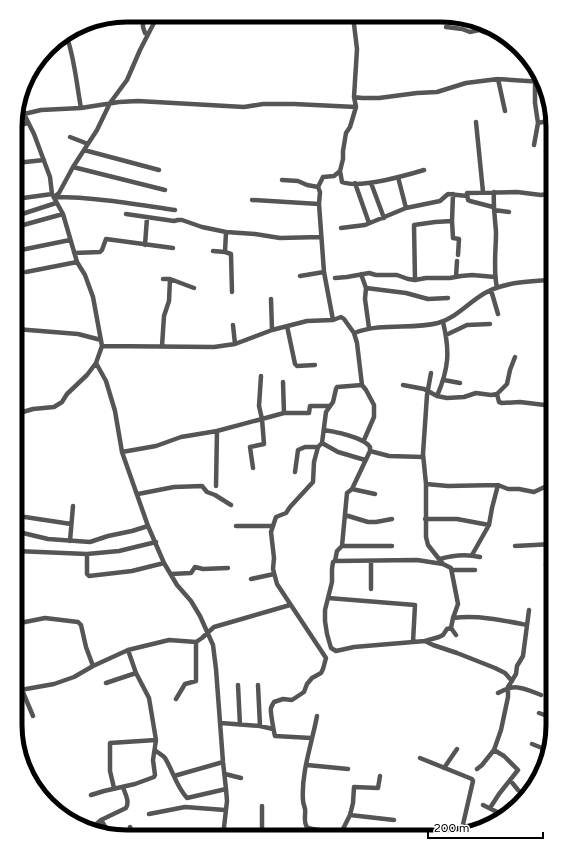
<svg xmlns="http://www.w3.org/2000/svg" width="568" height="852" viewBox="0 0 568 852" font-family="Figtree,sans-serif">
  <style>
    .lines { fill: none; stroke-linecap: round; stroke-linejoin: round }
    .minor { stroke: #555; stroke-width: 4.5 }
    .rim { fill: none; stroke: #000; stroke-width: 5 }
  </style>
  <rect width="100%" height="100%" fill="#fff"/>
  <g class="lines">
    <path class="minor" d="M119,16L138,19L143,21L156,19
      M143,21V27L145,33L148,34
      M446,27L462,29L470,32L479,30L484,32L491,31
      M66,35C74,54 77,87 81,108
      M30,71L36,70
      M498,79L505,111
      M354,97L362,98H379L417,93L437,92L466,83L498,79L543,82
      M24,114L41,110L81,108L119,102L138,101L244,107L263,104H294L356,107
      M476,122L483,192
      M538,123L552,120
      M16,126L28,123
      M70,137L88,144
      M534,145L538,123L535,103V82
      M84,150L159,170
      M16,163L44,160
      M73,167L165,190
      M340,171L342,182C360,189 404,176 424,170
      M398,177L406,208
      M282,180L298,181L307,185L318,187
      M355,183L369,223
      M371,183L384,218
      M494,192C493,205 495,218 496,232C496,251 493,270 497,288
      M453,194L452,221L453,238L459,239L458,255
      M54,197L59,193L73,167L97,130L110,103L127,80L140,50L158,15
      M54,197C94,197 135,204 175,210
      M16,199L52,194
      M252,200L319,204
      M493,207L470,201L468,200L467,193L517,192L541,195L553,193
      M494,210L509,212
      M126,214L174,221L178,220H182L202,227L226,232L255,234L280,238L321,237
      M16,216L56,203
      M16,227L63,214
      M341,228L365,225L406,208L440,201L448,194L467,196
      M145,245L147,218
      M16,251L70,240
      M213,251L225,252L231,254L232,292
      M225,252L226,232
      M74,253L100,252L102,250L106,239L173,248
      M26,272L77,262
      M361,274L366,288L365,299L369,328
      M300,276L324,272
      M456,277L457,261
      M335,278L347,277L369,273L376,275H397L408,279L415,280L426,278H450L461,276L472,275L495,277
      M163,279H170L194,288
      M415,280L414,225L435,222L452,221
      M366,288L406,293L428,299L448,298
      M491,290L498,314
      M271,299L272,330
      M333,320L324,272L319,204L320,192L318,187L323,177L334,176L340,171L343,159V151L346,133L350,127L356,107L354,97L357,49L353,16
      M233,325L235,344
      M287,326L295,364L297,366L315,365
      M16,329L78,334L101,340
      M354,333C383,322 411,330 438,323C456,318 469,302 485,293C505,282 530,281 553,280
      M446,335L467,325L490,324
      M102,346L214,347L235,344L272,330L307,321L333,320L341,317L344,319L354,333L357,343L362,385L366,390L374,405V417L364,440
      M162,346L164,316L169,301L170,279
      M96,363L106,381L115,411L122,452L148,526L164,563L177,585L191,601L200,616L213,645L216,669L223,762L226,789L227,801L223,836
      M431,373L427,395L423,454L426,484V537L428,545L443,564
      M444,380L460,383
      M283,382L284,413
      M403,385L424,389L437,396L447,398L464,397L476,393L491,395L497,394L507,384L510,370L515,357
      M497,394L499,402L502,403L520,402L553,406
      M437,396C449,368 450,351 443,322
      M16,414L33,409L54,407L62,402L67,394L87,375L96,363L102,346L93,297L85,275L77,262L63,214L52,194L50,177L34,134L24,114L20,101
      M324,430C336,432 363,437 370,447V451L352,489L347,493L342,546L337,551L335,561L333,562L332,569V582L325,610V621L327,634L331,648L336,651L354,647L425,641L439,637L443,635L447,629L451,628L453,618L458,604L451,568L443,564L417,560L335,561
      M322,443L338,452L365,460
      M370,451L389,456L423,457
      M122,452L156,446L181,437L217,431L284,413H309L310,406H329
      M253,468L250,447L264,444L262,419L259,406L261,376
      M295,472L298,450L305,447H318
      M426,484L448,486L498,485L508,489H519L534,492L553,483
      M216,486L217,431
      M352,489L375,494
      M138,494L174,487L202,486L207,492L215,495L231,505
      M345,515L368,522H376L392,519
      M25,517L71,524
      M425,519H457L489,525
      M236,526H273
      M23,533L48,539L90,542L108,536L132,531L148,526
      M70,541L73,506
      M342,546H392
      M515,546L553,544
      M16,551L87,554L119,551L156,542
      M87,554V574L89,576L132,571L164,563
      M472,555L489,525L492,508L498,485
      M440,559C453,555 467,554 480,557
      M371,561V589
      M546,565L553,568
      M452,570H475
      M171,574L191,573L195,567L203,569L228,568
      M251,579L274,574
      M328,598L415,605L413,642
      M453,618C478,615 502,620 527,625
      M15,624L45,618L78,622L81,625L86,647L93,666
      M451,628L456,635
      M425,641L433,645L457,653L495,668L505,673L512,681
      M17,656L22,690L33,716
      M106,683L136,673
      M238,685L240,725
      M258,685L260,726
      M15,691L54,684L74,677L93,666L128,650L169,640L196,642L202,638L214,627L290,605
      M498,693C516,683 523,688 541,695
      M176,699L185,684L196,681V642
      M539,713L553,718
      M317,716C312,743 301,773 303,800C303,803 304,805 305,809C306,814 303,822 307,827C310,829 316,829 319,830L321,837
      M221,723L260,726L273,729
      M311,738L275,736C274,732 270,711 271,708C272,705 273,704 274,702L283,699L292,700L304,692L307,684L312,678L321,673L323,669L326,658L277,584L273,569L274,558L271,532L276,517L286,513L290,507L313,482L314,462L318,447L322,443L326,412L333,402L336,389L337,387L362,385
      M532,744L547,750
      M155,750C158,753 163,755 165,758C173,771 176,786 187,798L226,789
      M420,758L472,779L473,781L461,833
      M307,765L348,769
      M444,768L457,749
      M477,769L482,765L494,750L501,730L508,697V687L516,674L517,666L523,656L529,610
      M225,774L241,778
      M174,776L223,762
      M510,780L518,790L525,795
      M114,788L110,771V743L156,740
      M91,795L104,791L135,784L154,777L155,775L153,760L156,740L149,698L136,673L128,650
      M483,805L501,814
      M490,808L499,794L518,770L504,756L494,750
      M149,814L185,807L225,810
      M350,815L394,820
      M101,820L111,836
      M130,827L134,836
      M92,828L101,820L126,808C130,801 125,794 123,787
      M223,832L244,835L262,830V806
      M320,834L330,833L338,834L341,833L350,815L353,803L354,787L378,788L380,776"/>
  </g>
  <path d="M0 0H568V852H0ZM127 22H441A105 105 0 0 1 546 127V725A105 105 0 0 1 441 830H127A105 105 0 0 1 22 725V127A105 105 0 0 1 127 22Z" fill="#fff" fill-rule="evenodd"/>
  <path class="rim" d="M127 22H441A105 105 0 0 1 546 127V725A105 105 0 0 1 441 830H127A105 105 0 0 1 22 725V127A105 105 0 0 1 127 22Z"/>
  <path d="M428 832v6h115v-6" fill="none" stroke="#000000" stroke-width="2"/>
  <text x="434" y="832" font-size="12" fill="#000000" stroke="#ffffff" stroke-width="3" paint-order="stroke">200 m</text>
</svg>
